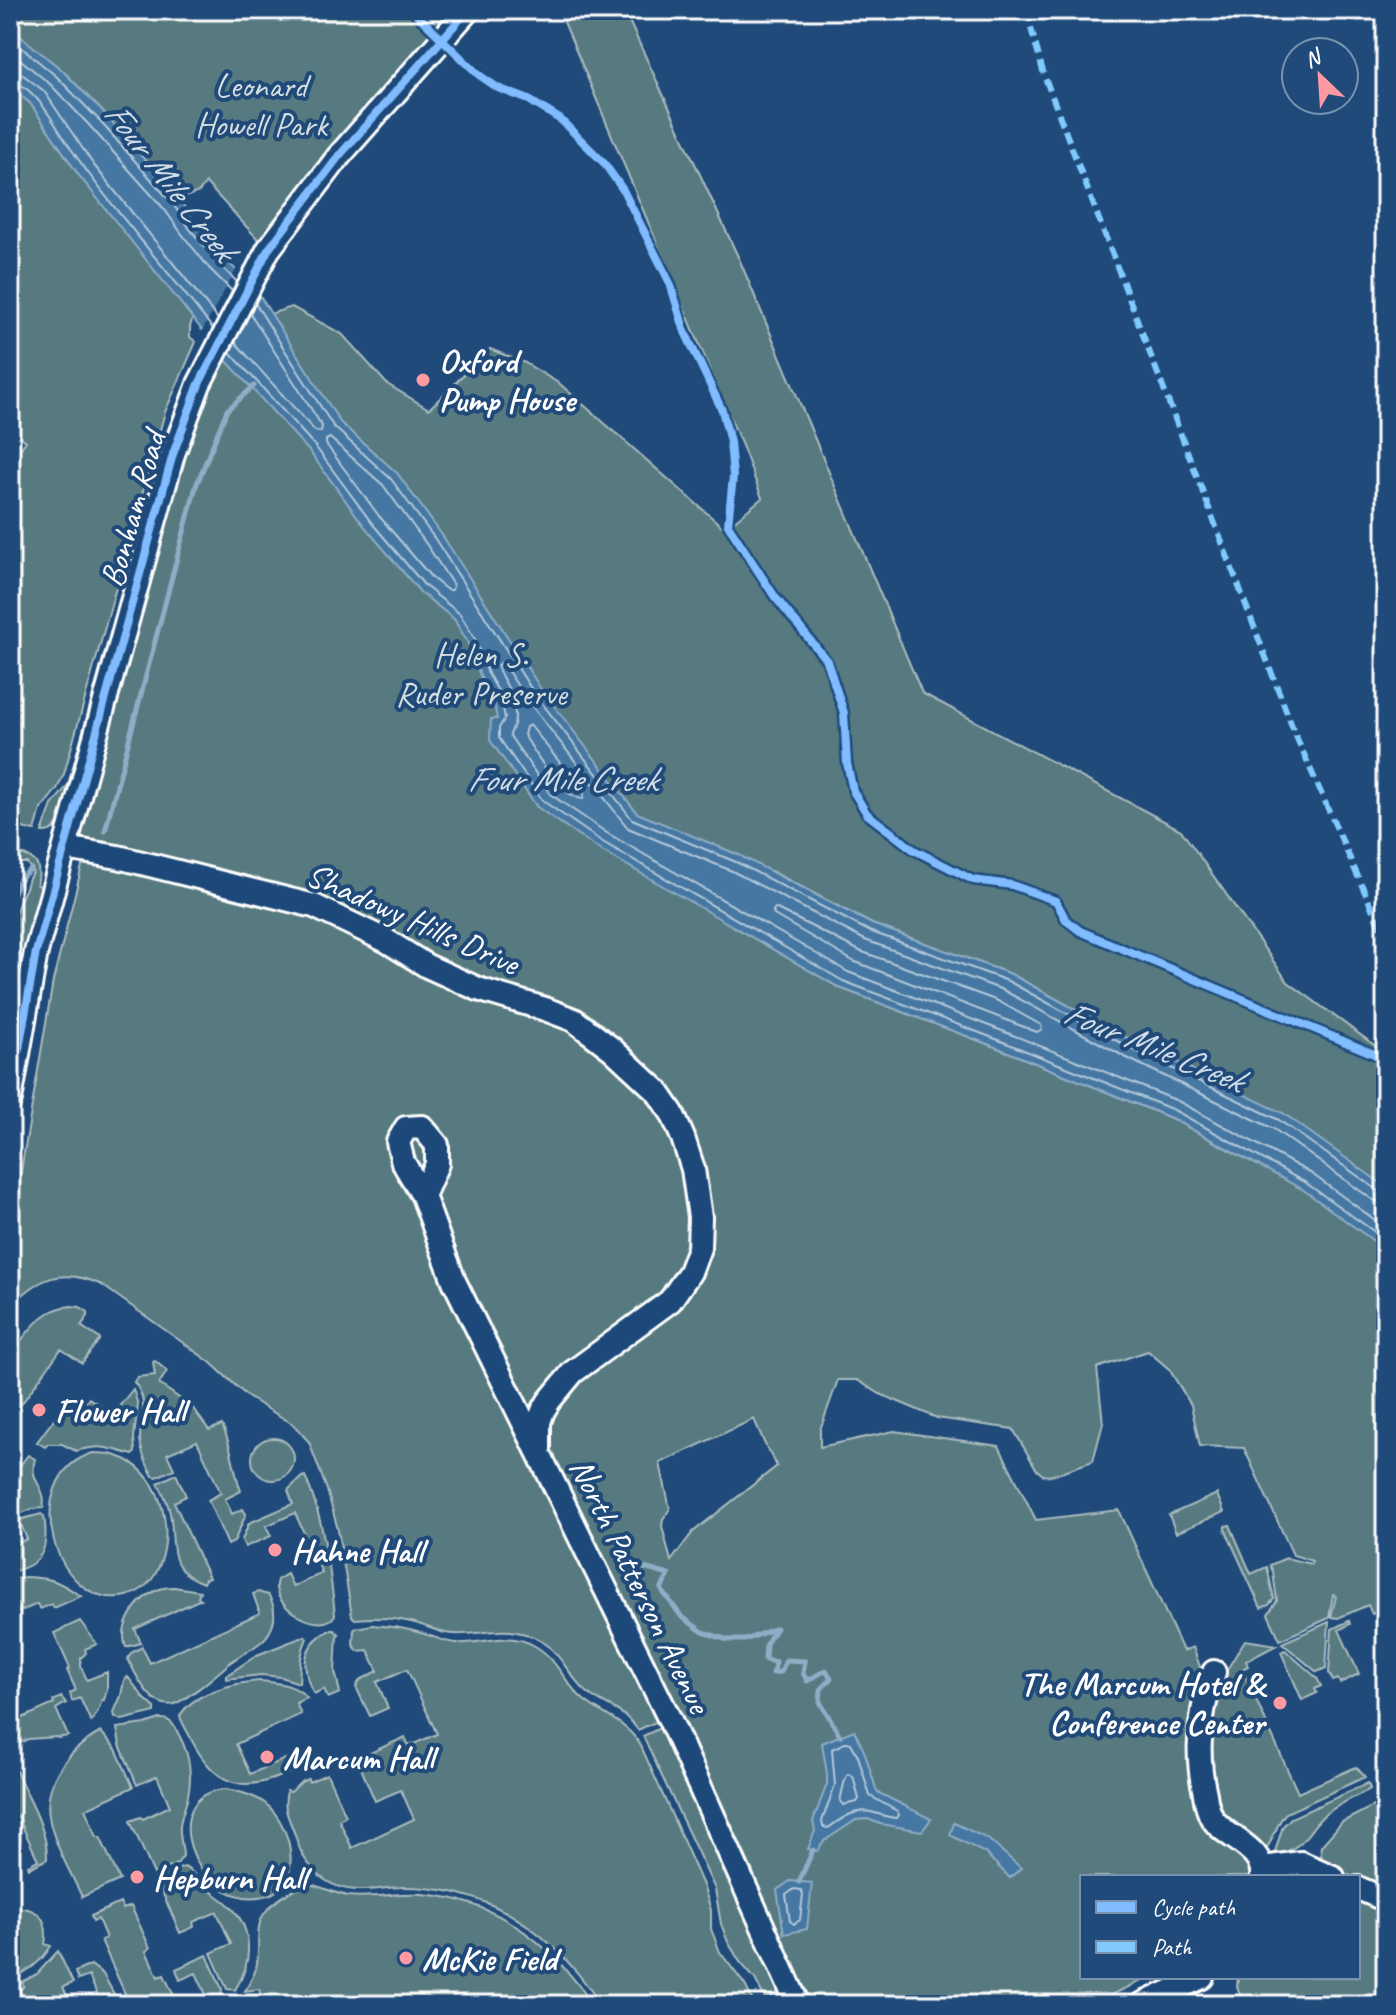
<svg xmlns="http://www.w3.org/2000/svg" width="1396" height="2015" viewBox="0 0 1396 2015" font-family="Caveat,sans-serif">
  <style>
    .green { fill: #577a7f; stroke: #abbcbf; stroke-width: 2; fill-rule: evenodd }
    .water { fill: #4477a2; stroke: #8fadc7; stroke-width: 2 }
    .pier { fill: #1f4a7a }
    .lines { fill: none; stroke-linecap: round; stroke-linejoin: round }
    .shore { stroke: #b4c9da; stroke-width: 2 }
    .stream { stroke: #8fadc7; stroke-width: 5 }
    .minor-casing { stroke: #fff; stroke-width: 28 }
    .minor { stroke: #1f4a7a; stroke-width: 22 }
    .quiet { stroke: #80caff; stroke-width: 6; stroke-dasharray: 12 6; stroke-linecap: butt }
    .cycleway-casing { stroke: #1f4a7a; stroke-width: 13 }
    .cycleway { stroke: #80bcff; stroke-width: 8 }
    .poi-dot { fill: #ff9aa2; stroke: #1f4a7a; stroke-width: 3 }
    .labels { text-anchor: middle; stroke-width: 8; stroke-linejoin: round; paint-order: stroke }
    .park-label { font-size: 34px; fill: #d5dedf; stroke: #1f4a7a }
    .poi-label { font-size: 34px; font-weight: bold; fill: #fff; stroke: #1f4a7a; text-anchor: start }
    .street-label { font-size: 34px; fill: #fff; stroke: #1f4a7a }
    .water-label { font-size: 36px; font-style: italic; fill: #d0dde8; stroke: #1f4a7a }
  </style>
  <rect width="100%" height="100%" fill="#1f4a7a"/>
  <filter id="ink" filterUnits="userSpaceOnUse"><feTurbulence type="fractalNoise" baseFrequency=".0125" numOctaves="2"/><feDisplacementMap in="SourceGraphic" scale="16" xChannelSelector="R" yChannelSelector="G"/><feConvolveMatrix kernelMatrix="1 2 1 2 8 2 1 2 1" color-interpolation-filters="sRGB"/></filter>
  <g filter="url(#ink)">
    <path class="green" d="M10,10H468L268,250L206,183L199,192L179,199L103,112L62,70L10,28Z
      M559,10H624L740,261L922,693L1181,830L1288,982L1381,1050H1386V1632L1377,1612L1372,1614L1368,1605L1338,1618L1331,1617L1336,1596L1333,1595L1329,1618L1280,1640L1268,1614L1277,1601L1273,1572L1270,1565L1286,1558L1311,1564L1312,1561L1293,1555L1244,1448L1200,1446L1191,1405L1169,1369L1148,1351L1097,1368L1103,1423L1093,1461L1050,1476L1043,1475L1037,1470L1013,1429L937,1418L880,1394L857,1380H838L820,1430V1447L894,1431L999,1446L1036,1520L1119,1510L1183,1651L1193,1647L1200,1667V1679L1193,1776L1247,1864L1251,1877H1082V1977H1150L1111,1995L1109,2005H806L759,1900L753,1872L685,1723C668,1715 654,1722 638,1730C634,1725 630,1720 625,1716C614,1707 600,1703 589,1694C561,1671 561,1640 517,1632C493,1627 469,1638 445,1633C435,1630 425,1626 415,1623C396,1618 375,1617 355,1619L352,1616L338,1530L327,1490L309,1442L293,1424L249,1398L210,1362L102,1285C63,1267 37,1277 10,1308V1205L21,1171L53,981L82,866V821L175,466L225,359L260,317L292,307L342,334L387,384L429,409L490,349L525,363L560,384L725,529L762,498L743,448ZM771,871L872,924L1011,974L1133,1041L1263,1168L1171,1118L998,1048L840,988L731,925ZM754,1419L767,1449L777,1466L693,1532L671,1561L662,1526L663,1519L670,1509L660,1463Z
      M10,87L30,103L78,174L193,317L190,327V337L196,342L165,412L64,774L57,789L41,809L35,831L10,825V463L26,441L10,429Z
      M183,390L186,391L64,813C59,823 55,833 42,832L52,805L68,785L162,445Z
      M10,851C32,857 43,859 37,885L42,886L20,974L10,1033V928H12C15,912 18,904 25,890C29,883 26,879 33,873L27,863H16L10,874Z
      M71,1306L80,1307L88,1312V1316L81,1326L100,1339L82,1363L61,1349L10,1420V1354C29,1332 40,1309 71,1306Z
      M155,1361L167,1371L159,1384L192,1407L209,1430L222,1425C232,1445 233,1469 241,1491L225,1499L232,1514L243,1509L246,1514L234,1542L228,1545L208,1500L221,1493L197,1441L167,1454L174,1469L157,1477L153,1476C146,1464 141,1453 140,1439C140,1418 150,1401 134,1382L137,1377L155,1375L153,1362Z
      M133,1389L138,1405L134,1437L135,1452L133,1455C108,1448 103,1444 76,1451L62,1444H48L45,1447L37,1442L71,1396L84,1405L89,1398L113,1414Z
      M252 1459a21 21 0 1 1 42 0a21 21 0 1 1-42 0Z
      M93,1453C101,1453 109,1453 117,1456C159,1469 175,1526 160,1564C155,1579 143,1592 126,1596C54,1612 16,1476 93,1453Z
      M28,1455L35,1459C28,1482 48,1487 43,1508L32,1509L16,1515C4,1486 10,1478 28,1455Z
      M176,1474L186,1496L174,1502L209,1578L205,1579L203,1583C165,1569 176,1545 170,1513C168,1502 163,1493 158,1483Z
      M305,1476C324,1520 330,1568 335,1615C322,1637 268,1606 277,1580L287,1574L293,1587L322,1573L295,1513L266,1526L271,1536L245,1547L242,1540L249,1523L293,1504L288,1490L302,1477Z
      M1217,1494L1224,1512L1176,1533L1169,1515Z
      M41,1514L44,1516C49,1548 44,1565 10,1572V1547L27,1539L19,1520Z
      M1230,1525L1251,1574L1267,1567L1274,1599L1269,1605L1261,1608L1225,1529V1526Z
      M25,1577C53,1578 58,1581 81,1596L54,1608L52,1604L40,1609L37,1604L10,1616V1580Z
      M174,1587L200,1591L198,1597L201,1599L135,1629L141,1643L126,1647C118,1626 136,1600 155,1591C161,1588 167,1587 174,1587Z
      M258,1592L268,1595C273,1602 275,1609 274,1619C270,1644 249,1648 231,1662C213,1677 196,1693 175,1704C151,1710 137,1677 128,1659L131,1653L142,1647L150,1663L260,1613L253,1594Z
      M80,1621L97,1644L85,1649L86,1653L81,1658V1667L87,1680L107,1672V1689L104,1700H102L98,1711L91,1722L80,1698L72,1701L70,1693L76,1690L67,1670L70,1668L54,1633Z
      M1349,1621L1350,1624L1339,1630L1359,1674L1340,1683L1338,1679L1333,1681L1329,1673L1332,1629Z
      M1329,1622L1326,1668L1317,1672L1282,1643Z
      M372,1625C389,1626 405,1628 421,1633C433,1636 444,1642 456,1643C485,1645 507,1630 535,1646C558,1659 564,1684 584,1700C605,1717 626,1721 641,1746L703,1885L711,1910V1929L720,1952L745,1985L755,2005H601C574,1964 540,1927 494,1906C467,1894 435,1887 405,1887C391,1887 376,1890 362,1890C328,1891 305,1869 296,1838C290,1818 282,1812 287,1791L291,1792L301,1782L308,1779L309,1782L327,1774L346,1816L339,1820L352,1848L414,1819L401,1790L375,1801L357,1759L405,1737L409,1746L437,1734L407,1669L377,1682L388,1708L370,1716L356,1687L360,1680L378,1671L368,1650L358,1651L353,1645L354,1630L356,1628Z
      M330,1630H334L339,1634L337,1636L335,1671L340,1693L328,1698L324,1689L314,1694C300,1668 302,1644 330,1630Z
      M305,1636L307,1638C300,1653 300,1667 299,1683L281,1677L261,1675L226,1679V1676L257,1655Z
      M1245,1640L1277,1645L1246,1661L1248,1666L1242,1669L1298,1793L1356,1767L1365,1777L1286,1813C1275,1824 1275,1840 1264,1851L1246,1832L1221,1814L1216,1804L1206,1755L1217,1686Z
      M1285,1650L1317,1678L1321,1686L1315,1689L1317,1693L1302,1700L1281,1652Z
      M128,1677L144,1698L155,1708V1712L122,1720L115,1717L114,1712L121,1696L124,1680Z
      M261,1681C277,1683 296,1684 307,1698L296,1703L301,1714L236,1744L250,1774L297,1754L302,1767C251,1791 220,1796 191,1739C188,1731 182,1724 180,1716C192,1693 236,1682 261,1681Z
      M61,1697L66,1703L56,1709L68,1736L58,1738L57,1737L28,1739L20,1743L11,1723L54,1704L53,1701Z
      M160,1719C170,1718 174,1725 178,1733C190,1754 193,1777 187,1800C184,1811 179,1820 180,1831C180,1840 183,1848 183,1856L177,1864L154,1874L130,1821L141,1817L143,1819L170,1806L157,1776L137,1785L120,1745L117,1728L145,1724Z
      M660,1728L781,1984L782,1987L775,1995L765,1999L755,1979L740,1962L728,1942L721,1924L715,1889L643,1736Z
      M101,1732L116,1749L133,1787L85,1809L97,1837H100L120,1880L82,1897C71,1873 56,1848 50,1822C41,1782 68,1750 101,1732Z
      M10,1771L11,1772L16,1771C28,1798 48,1829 47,1859L29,1868L28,1865L38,1860L18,1817L10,1820Z
      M1368,1783L1370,1789C1355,1797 1338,1804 1324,1815C1304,1834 1306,1848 1274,1855L1283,1826L1291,1818Z
      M226,1789C240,1792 254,1795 266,1804C293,1826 307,1892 259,1897C193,1905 155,1794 226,1789Z
      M1377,1804L1386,1823V1891L1358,1879V1877H1354C1337,1870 1318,1868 1321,1846L1342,1822Z
      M184,1867C194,1871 199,1881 207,1888C215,1895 225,1900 232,1908C254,1932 252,1964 235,1990L227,1989L211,1953L231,1944L217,1912L193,1922L194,1927L180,1933L156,1878Z
      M313,1885C325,1888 336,1894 348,1896C372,1899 398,1892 422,1894C498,1900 552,1944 593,2005H264L259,1989L245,1991C249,1984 254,1976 256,1968C263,1938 248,1922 278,1900C290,1891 299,1887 313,1885Z
      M1358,1897L1386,1909V2005H1244L1237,1987L1238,1977H1358Z
      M120,1903L123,1909L131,1906L150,1948L146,1951L158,1977L164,1975L176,2000L174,2005H130L101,1940L106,1938L98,1919L93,1921L91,1916Z
      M10,1907C36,1907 50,1916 45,1944L51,1946C41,1963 28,1971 10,1980Z
      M58,1951L73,1983L63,1987L69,2000L57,2005H32L28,1996L23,1998L19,1990L24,1986L22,1982L37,1974Z
      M207,1955L222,1989L221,1997L213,2001L208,1999L196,1973L180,1980L176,1969Z
      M91,1965L103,1974L120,2005H102L89,1976L78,1980L75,1972Z"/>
    <path class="water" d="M10,28L62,70L103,112L179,199L196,224L223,257L256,290L340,422L397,473L442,535L541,689L637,813L739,855L872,924L1011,974L1133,1041L1283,1113L1386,1187V1250L1302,1189L1171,1118L998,1048L840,988L597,848L537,807L490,740L491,719H497L493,697L481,678L468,643L454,619L420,592L365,527L309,451L225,359L78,174L30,103L10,87Z
      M854,1730L865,1753L877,1792L931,1819L922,1831L880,1824L868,1819L856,1820L824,1841L817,1851L808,1849L815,1831L813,1821L827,1784V1774L822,1743Z
      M954,1823L988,1839L1021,1868L1010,1878L985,1853L950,1835Z
      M790,1881L812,1883L807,1929L784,1934L777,1890Z"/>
    <path class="pier" d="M238,266L261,290L223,363L201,333Z"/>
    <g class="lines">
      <path class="shore" d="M10,38L56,76L97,118L173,204L190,229L217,262L237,282
        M10,51L50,84L89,125L165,210L182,234L209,268L232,291
        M10,71L22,74L44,91L93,164L218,319
        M10,81C34,84 55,125 67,143C111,208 165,267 213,329
        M255,303L333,426L391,479L435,539L534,693L632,819L736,862L869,931L1008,981L1130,1048L1279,1120L1379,1191L1386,1193
        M235,342L315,431L321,432L322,426L250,313
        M230,352L315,446L371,522L425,586L460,614L475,639L488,674L500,694L505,718L499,728V738L543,801L601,841L843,981L1001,1041L1174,1110L1306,1183L1386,1240
        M330,438L383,485L427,545L453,585L452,590H447L432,578L379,516L326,444V440Z
        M530,725L584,793L583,799C559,796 537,755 524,735L526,727Z
        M775,908L860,951L998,1001L1041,1025L1042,1029L1037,1032L853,961L774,915L773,911Z
        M1386,1203L1373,1200L1274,1129L1125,1057L1003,990L865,940L732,871L628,828L527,700L504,665L501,663L497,665C499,674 505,681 509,690C513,699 517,714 514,724C513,728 510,732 510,736L550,794L607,833L848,972L1005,1032L1178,1101L1312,1174L1386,1228
        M847,1742L851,1743L858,1756L870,1796L897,1811L899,1815L897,1818C887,1818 880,1814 871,1812C854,1808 840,1820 828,1828L823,1827L822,1821L835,1785L832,1749Z
        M848,1774L853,1776L859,1799L857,1802L843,1805L840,1801C842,1794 844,1778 848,1774Z
        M794,1889L801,1890L803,1894L800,1920L794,1924L790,1921L786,1895Z"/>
      <path class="stream" d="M105,831L196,486L227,410L254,386
        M10,902C15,887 17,879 31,869
        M644,1568L669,1575L661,1589L681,1616L703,1632L728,1640H745L776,1628L766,1644L765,1660L776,1662L773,1673L781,1672L786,1660L805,1661L803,1673L807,1681L826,1670L831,1678L821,1689L820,1702L840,1736
        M799,1882L813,1850"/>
      <g class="minor-casing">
        <path id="minor" d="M65,848L118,857L314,906L387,941L427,966L478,989L545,1009L574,1020L612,1049L657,1091L672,1113L683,1138L693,1169L700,1217L699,1248L690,1272L670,1301L573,1372L549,1401L543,1411L539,1422V1452
          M10,1100L36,952L173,454L199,384L268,250L339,156L468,10
          M423,1196L403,1162L398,1142L406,1128L422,1127L437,1145V1164L423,1196L454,1281L670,1720L798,2005
          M1214,1672C1199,1712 1195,1752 1205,1794C1206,1802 1208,1811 1212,1818C1226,1839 1265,1847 1262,1877
          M1263,1868L1301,1863L1333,1877
          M1358,1888L1386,1900
          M1141,2005L1202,1977"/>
      </g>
      <use href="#minor" class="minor"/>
      <path class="quiet" d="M1026,10L1044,75L1295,734L1386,940"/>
      <g class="cycleway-casing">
        <path id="cycleway" d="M412,10L479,75L498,88L529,100L561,120L604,163L623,190L670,283L685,332L722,410L730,442L733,476L728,525L775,597L827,661L844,713L847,763L853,791L867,814L914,850L973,880L1012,885L1056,901L1066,920L1080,931L1386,1059
          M10,1100L36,952L173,454L199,384L268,250L339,156L468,10"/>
      </g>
      <use href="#cycleway" class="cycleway"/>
    </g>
  </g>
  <g class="poi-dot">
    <circle cx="423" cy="380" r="8"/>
    <circle cx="39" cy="1410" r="8"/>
    <circle cx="275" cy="1550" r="8"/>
    <circle cx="1280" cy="1703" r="8"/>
    <circle cx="267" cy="1757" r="8"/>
    <circle cx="137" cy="1877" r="8"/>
    <circle cx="406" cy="1958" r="8"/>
  </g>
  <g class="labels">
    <g class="park-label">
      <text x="261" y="97">Leonard<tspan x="261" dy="39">Howell Park</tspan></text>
      <text x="481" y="666">Helen S.<tspan x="481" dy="39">Ruder Preserve</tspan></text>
    </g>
    <g class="poi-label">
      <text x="439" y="372">Oxford<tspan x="439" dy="39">Pump House</tspan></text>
      <text x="55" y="1422">Flower Hall</text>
      <text x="291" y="1562">Hahne Hall</text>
      <text x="1264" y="1695" text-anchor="end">The Marcum Hotel &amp;<tspan x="1264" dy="39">Conference Center</tspan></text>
      <text x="283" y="1769">Marcum Hall</text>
      <text x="153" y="1889">Hepburn Hall</text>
      <text x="422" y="1970">McKie Field</text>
    </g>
    <g class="street-label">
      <text transform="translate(132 509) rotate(-74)" y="12">Bonham Road</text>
      <text transform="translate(413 918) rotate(24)" y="12">Shadowy Hills Drive</text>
      <text transform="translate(641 1585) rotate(64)" y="12">North Patterson Avenue</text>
    </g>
    <g class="water-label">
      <text transform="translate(171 180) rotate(52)" y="13">Four Mile Creek</text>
      <text x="562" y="791">Four Mile Creek</text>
      <text transform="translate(1154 1045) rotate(22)" y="13">Four Mile Creek</text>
    </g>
  </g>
  <rect width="1396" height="2015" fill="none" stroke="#1f4a7a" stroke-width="40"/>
  <rect x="20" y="20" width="1356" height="1975" fill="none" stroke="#fff" stroke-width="3" filter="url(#ink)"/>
  <rect x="1080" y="1875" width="280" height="104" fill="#1f4a7a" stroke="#7992af" stroke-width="2"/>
  <rect x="1096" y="1901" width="40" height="12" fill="#80bcff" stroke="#7992af" stroke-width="2"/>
  <text x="1152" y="1915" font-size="24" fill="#ffffff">Cycle path</text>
  <rect x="1096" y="1941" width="40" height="12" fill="#80caff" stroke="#7992af" stroke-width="2"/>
  <text x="1152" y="1955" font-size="24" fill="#ffffff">Path</text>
  <g transform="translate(1320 76) rotate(335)"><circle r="38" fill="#1f4a7a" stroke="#7992af" stroke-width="2"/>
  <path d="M0-6L14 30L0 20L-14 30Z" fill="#ff9aa2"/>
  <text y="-12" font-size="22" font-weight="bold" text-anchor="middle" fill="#ffffff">N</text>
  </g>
</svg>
